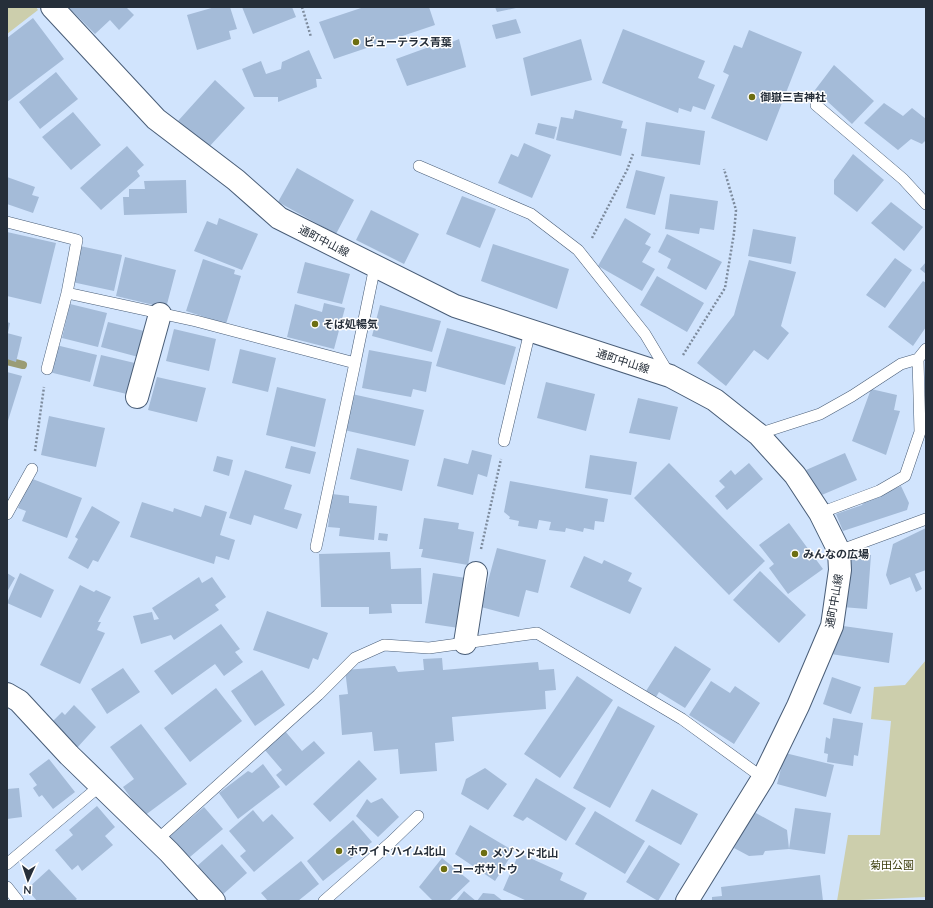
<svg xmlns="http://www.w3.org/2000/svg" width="933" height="908" viewBox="0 0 933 908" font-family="'Nunito Sans','Noto Sans JP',sans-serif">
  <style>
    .green { fill: #ccceac }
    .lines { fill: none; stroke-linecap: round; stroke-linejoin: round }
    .stream { stroke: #9a9c75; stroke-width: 8 }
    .building { fill: #a4bbd8 }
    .service-casing { stroke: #495d77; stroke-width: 12 }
    .minor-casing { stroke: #495d77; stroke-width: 24 }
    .path { stroke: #7d8b9d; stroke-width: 2.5; stroke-dasharray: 2 2; stroke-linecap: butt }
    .service { stroke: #fff; stroke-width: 11 }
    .minor { stroke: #fff; stroke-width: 22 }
    .poi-dot { fill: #6d6e11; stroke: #fff; stroke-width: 1.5 }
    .labels { text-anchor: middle; stroke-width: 3; stroke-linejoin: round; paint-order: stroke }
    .poi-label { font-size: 11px; font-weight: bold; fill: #262f3a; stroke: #fff; text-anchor: start }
    .street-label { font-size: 11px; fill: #262f3a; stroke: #fff }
    .park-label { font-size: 11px; fill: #3c3d0c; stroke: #fff }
  </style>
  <rect width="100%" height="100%" fill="#d1e4fd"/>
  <path class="green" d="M7,7H36L38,10L7,34Z
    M926,660V897L837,901L848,835H880L891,721L871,719L874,687L905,685Z"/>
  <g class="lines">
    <path class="stream" d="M7,361L23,365"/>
  </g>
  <path class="building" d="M68,7H126L134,15L119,30L110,20L95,34Z
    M215,7H230L237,29L229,31L231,39L197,50L187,15Z
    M242,7H292L296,17L253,34Z
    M364,7H429L435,25L334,59L319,22Z
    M495,7H516V8L497,12Z
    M33,18L64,59L7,102V38Z
    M516,19L521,33L496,39L492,25Z
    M623,29L705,61L698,78L715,85L705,110L693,106L691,112L679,108L678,113L602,83Z
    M749,30L802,52L767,141L711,118L729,75L723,72L734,45L742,48Z
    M459,39L466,67L407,86L396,59L429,47L433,50Z
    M581,39L592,80L531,96L523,58Z
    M309,50L322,79H316L317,87L278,102V97H254L242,69L261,61L266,74L281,69L282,62Z
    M834,65L874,101L852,124L815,90Z
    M56,72L78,99L40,129L19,102Z
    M215,80L245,108L208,148L178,121Z
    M884,103L903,116L912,108L926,119V140L922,144L911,139L898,150L864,123Z
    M575,110L623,121L621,128L627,129L621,156L556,140L561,117L573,119Z
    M73,112L101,145L71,170L42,137Z
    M646,122L705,131L700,165L641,156Z
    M538,123L557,127L554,139L535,134Z
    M524,143L551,155L532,198L498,183L511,154L518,157Z
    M127,146L144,165L137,171L140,176L101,210L80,188Z
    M853,154L884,180L857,212L834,194V180Z
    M297,168L354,200L336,234L278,202Z
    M636,170L665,177L655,215L626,208Z
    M7,177L35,187L32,195L39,197L33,213L7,204Z
    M186,180L187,213L124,215L123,197H129V189H145L144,181Z
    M670,194L718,201L714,230L700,228L699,234L665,229Z
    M462,196L496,209L480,248L446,234Z
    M891,202L923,227L904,251L871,223Z
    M371,210L419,234L404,264L356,240Z
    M219,218L258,234L242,270L194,251L207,221L217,225Z
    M625,218L651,234L645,244L651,247L642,262L655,269L642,291L598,266Z
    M753,229L796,237L791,264L748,256Z
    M7,232L56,243L41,304L7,296Z
    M667,234L722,262L706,290L667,268L671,259L658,252Z
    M493,244L569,269L557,309L481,281Z
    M80,246L122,255L114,291L72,282Z
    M125,257L176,270L166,308L116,296Z
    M895,258L912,270L885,308L866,295Z
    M203,259L235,270L234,274L241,276L226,324L186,311Z
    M749,260L796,272L781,326L789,333L768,360L754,350L726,386L697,363L734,315Z
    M305,262L350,274L342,304L297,293Z
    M926,262V274L920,269Z
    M657,276L704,303L687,332L640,305Z
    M923,281L926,283V327L913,346L888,327Z
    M324,303L345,308L334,349L287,337L295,304L322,312Z
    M70,304L107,313L98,347L62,338Z
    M380,305L441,321L432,352L372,336Z
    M7,322L10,323L8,333H7Z
    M108,322L148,332L142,358L101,347Z
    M447,328L516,347L505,385L436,366Z
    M174,329L216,339L209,371L166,361Z
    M7,333L22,337L16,362L7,359Z
    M56,345L97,355L90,382L49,372Z
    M240,349L276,358L268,392L232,383Z
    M369,350L432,362L426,392L413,389L411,397L362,388Z
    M101,355L139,364L131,395L93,386Z
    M7,372L22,376L7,424Z
    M157,377L206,388L197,422L148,410Z
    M546,382L595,394L586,431L537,418Z
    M277,387L326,399L315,447L266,435Z
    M871,389L897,395L894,410L900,411L886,455L852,441Z
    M352,394L424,410L415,446L344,430Z
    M638,398L678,407L670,440L629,433Z
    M49,416L105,428L96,467L41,455Z
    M291,446L316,452L310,474L285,468Z
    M357,448L409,460L402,491L350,479Z
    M472,450L492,455L487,477L478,474L473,495L437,486L444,458L468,464Z
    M845,453L857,480L817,497L806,470Z
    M590,455L637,462L631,495L585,488Z
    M217,456L233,460L229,476L213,471Z
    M669,463L765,561L729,595L634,498Z
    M749,463L763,479L727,510L715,496L725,487L719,481L731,470L735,475Z
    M245,470L292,485L284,509L302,514L297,529L254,515L251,525L229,518Z
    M30,478L82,498L67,538L22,521L26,511L18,508Z
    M510,481L608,499L604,522L595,521L594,530L584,528L583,532L566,528L565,532L549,530L551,522L539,520L537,529L518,526L519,521L509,519L510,517L504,512Z
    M901,486L909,503L907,510L843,531L836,514L862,505L865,501Z
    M332,494L349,496V503L377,506L374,540L339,536L340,528L328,527Z
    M142,502L173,512L174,508L201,517L205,505L227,512L220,535L235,540L229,560L216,556L214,564L130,537Z
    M92,506L120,522L98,562L93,560L88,569L68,558L78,539L75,537Z
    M424,518L459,523L458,529L474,532L468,565L421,557L423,549H419Z
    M789,523L823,569L788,594L769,568L774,564L759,545Z
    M926,528V570L915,574L922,589L916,592L910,577L890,585L886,575L893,544Z
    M379,533L388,534L387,541L378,540Z
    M497,548L546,560L538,593L526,590L519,617L481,607Z
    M390,552L391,569L421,568L422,604H391L392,613L369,614V607H321L319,554Z
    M846,552L871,555L867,609L842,607Z
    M584,556L602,564L604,560L632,573L628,581L642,588L630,614L570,587Z
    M760,571L806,615L779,643L733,600Z
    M7,573L15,578L7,592Z
    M20,573L54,590L41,618L7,603Z
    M433,573L466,578L459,628L425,623Z
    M199,577L202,583L212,577L226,597L215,605L219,610L174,640L171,635L141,644L133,616L152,612L154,620L159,619L152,608Z
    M80,585L94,592L96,590L111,597L98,622H101L97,630L105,633L80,684L40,665Z
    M267,611L328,633L318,660L313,658L309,669L253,650Z
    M221,624L240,649L235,652L243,662L224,676L215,664L172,695L154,671Z
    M836,625L893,633L889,663L831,654Z
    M675,646L711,669L685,708L659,692L656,697L646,691Z
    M442,658L443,670L538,662L539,670L554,669L556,690L545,691L546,709L452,717L454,741L435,743L437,771L400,774L398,749L374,751L372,732L342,735L339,695L348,694L345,670L395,666L398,672L424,670L423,659Z
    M123,668L140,692L107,714L91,689Z
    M262,670L285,705L255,726L231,691Z
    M577,676L613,700L560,778L524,754Z
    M832,677L861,687L851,714L823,704Z
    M711,681L730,693L735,686L760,703L734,744L689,715Z
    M216,688L242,721L190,762L164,728Z
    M74,705L96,727L76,749L50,724L62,712L65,715Z
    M618,706L655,726L610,808L573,788Z
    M833,718L863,723L858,756L854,755L853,766L827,762L828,754L824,753L826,737L830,739Z
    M141,724L187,784L144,816L123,787L134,779L110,747Z
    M285,731L302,751L314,741L325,753L286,786L276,775L282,770L264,749Z
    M785,753L834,765L826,797L777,784Z
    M49,759L75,792L53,809L42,795L39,797L33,788L37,785L29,774Z
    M359,760L377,779L330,822L313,804Z
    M263,764L280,787L238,819L219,793L248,771L252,773Z
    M485,768L507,784L488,810L461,794L466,779Z
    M536,778L586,808L566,841L527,817L523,821L513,816Z
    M19,788L22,817L7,819V789Z
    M652,789L698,814L681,845L635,821Z
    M382,798L399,817L378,837L356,816L367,799L371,803Z
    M97,806L115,827L105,836L113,845L82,871L78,865L72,870L55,850L73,835L69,830Z
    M204,807L223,829L184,862L165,840Z
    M795,808L831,813L825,854L789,849Z
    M253,810L263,822L272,814L294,838L254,872L240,856L246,851L229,831Z
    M595,811L645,841L625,874L575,844Z
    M754,812L787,830L789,849L765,851L763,855L749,856L734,848Z
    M353,820L372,842L323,881L307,861Z
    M470,825L514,851L495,881L455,854Z
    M222,844L247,873L221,896L196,867Z
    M649,845L680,864L658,901L626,882Z
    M519,853L563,873L560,880L587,893L583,901H527L503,890Z
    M442,858L470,881L449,901H433L419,887Z
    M301,861L319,884L298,901H268L261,893Z
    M49,869L77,899L74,901H37L27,889Z
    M820,875L823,901H712V897L722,896L721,887Z
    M464,891L476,901H456Z
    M483,893L494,894L503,901H477Z"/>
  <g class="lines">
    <g class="service-casing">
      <path id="service" d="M816,105L903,179L926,204
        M419,166L531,214L578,250L645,334L669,374
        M7,222L77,240L67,293L47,369
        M67,293L196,321L355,363L375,266
        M758,434L820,414L852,396L901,364L918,359
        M504,441L530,331
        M820,513L879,491L905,476L920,432L918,359L926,349
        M7,514L32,469
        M316,547L355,363
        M839,551L926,519
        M157,840L318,695L355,658L384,645L429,648L537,633L682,719L763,778
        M7,864L101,785
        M7,887L18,901
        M324,901L390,843L418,816"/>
    </g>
    <g class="minor-casing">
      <path id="minor" d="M52,7L156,119L236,180L279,218L455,306L670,376L715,400L758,434L795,475L820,513L839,551L840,570L832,626L798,706L763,778L687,901
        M137,397L160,314
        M465,643L476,573
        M7,694L19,701L69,755L169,852L214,901"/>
    </g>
    <path class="path" d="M302,7L311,37
      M592,238L627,170L633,154
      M683,355L725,288L734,233L736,210L724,169
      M35,451L44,387
      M481,549L501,459"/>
    <use href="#service" class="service"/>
    <use href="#minor" class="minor"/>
  </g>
  <g class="poi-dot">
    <circle cx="356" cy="42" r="4"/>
    <circle cx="752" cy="97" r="4"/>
    <circle cx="315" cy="324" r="4"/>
    <circle cx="795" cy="554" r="4"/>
    <circle cx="339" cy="851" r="4"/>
    <circle cx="484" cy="853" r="4"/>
    <circle cx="444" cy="869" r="4"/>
  </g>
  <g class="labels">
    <g class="poi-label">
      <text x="364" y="46">ビューテラス青葉</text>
      <text x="760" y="101">御嶽三吉神社</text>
      <text x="323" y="328">そば処暢気</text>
      <text x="803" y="558">みんなの広場</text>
      <text x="347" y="855">ホワイトハイム北山</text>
      <text x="492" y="857">メゾンド北山</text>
      <text x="452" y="873">コーポサトウ</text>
    </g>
    <g class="street-label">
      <text transform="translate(324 241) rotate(27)" y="4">通町中山線</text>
      <text transform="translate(623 361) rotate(18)" y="4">通町中山線</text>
      <text transform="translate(834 601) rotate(-80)" y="4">通町中山線</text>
    </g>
    <g class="park-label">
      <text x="892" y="869">菊田公園</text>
    </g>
  </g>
  <rect width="933" height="908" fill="none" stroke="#262f3a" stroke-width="16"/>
  <g transform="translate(28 880) rotate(183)" stroke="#ffffff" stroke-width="3" paint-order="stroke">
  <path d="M0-3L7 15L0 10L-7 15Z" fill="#262f3a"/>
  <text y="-6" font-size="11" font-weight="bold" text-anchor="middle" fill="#262f3a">N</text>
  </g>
</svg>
